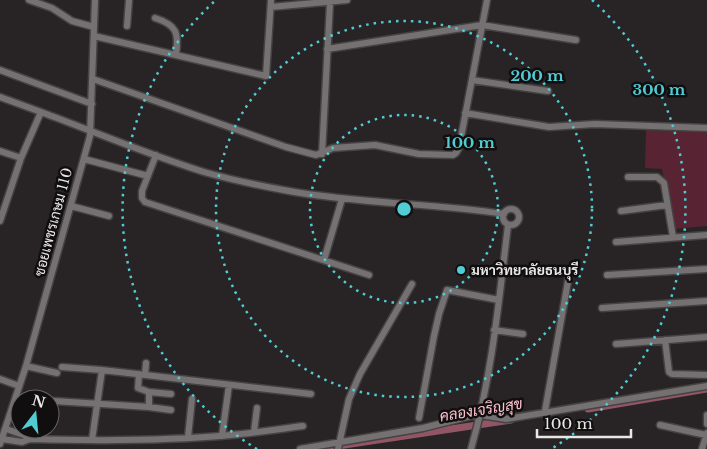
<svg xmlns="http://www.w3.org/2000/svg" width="707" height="449" viewBox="0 0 707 449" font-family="'Libre Baskerville',Sarabun,serif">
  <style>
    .green { fill: #582434 }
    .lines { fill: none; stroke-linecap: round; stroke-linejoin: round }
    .canal { stroke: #915566; stroke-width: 7 }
    .minor-casing { stroke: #454242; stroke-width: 9 }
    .minor { stroke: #757172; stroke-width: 6 }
    .ring { fill: none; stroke: #51ccd5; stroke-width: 2.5; stroke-dasharray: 2.5 5 }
    .poi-dot { fill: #51ccd5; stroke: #100e0e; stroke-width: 2 }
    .labels { text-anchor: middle; stroke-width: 5; stroke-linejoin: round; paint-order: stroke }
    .street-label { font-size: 14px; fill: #e8e6e6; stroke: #100e0e }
    .poi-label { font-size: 14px; font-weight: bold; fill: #e8e6e6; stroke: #100e0e; text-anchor: start }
    .water-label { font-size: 15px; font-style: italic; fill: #fbc2cf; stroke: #100e0e }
    .centre { fill: #51ccd5; stroke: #100e0e; stroke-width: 2.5 }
    .ring-label { font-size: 15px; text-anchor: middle; font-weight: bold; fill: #51ccd5; stroke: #100e0e; stroke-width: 5; stroke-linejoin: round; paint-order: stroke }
  </style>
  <rect width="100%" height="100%" fill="#282425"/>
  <path class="green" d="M646,130L707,132V226L673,229L662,169L645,168Z"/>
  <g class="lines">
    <path class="canal" d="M588,409L707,389
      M318,449L511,420"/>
    <g class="minor-casing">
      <path id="minor" d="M29,0L52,8L72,21L94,27
        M271,7L347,0
        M155,18C177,25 179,33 176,55
        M127,26L129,0
        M94,36L266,76L271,0
        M327,49L482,25L576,40
        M0,70L92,104
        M93,79L286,147L316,155L333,148L375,145L419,154L453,155L456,153L459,148L487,0
        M472,80L548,91
        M0,97L41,112
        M465,113L549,127L595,124L707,128
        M0,151L21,158
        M322,154L330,3
        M156,155L142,191V198L145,202L369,275
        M84,159L148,176
        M628,177H657L664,183L673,237
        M71,206L109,216
        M503 217a8 8 0 1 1 16 0a8 8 0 1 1-16 0Z
        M621,211L667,205
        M0,221L21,158L41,112C95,132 149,155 204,172C232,180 261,186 289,191C360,204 433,203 504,214
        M616,242L707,235
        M324,260L342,199
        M607,275L707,269
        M602,308L707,301
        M494,330L523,334
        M665,340L669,372L672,374L707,375
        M616,344L707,337
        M26,366L57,373
        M62,367L102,370L311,394
        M145,375L146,363
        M0,379L19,386
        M149,392L171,394
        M54,401L149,407V392L138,388L139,374
        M149,407L171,410
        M545,411L570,270
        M707,415V424
        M419,418L434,336L439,314L447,290L499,300
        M660,425L706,435
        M254,432L257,408
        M222,436L229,385
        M188,437L192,399
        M2,439L22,442L30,439L24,435L6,429
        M30,439C96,441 165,441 231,435C255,433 279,429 303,426
        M92,440L102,370
        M0,444L26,366L90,136L95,0
        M300,449L423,428L471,416L481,415L506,419L707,386
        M338,449L349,399L360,374L412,284
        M471,449C492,376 499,300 508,225
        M702,449L707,433"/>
    </g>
    <use href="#minor" class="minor"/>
  </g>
  <g class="ring">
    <circle cx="404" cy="209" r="94"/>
    <circle cx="404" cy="209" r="188"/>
    <path d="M257 449A281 281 0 0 1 216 0M592 0A281 281 0 0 1 551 449"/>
  </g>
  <circle class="poi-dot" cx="461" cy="270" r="5"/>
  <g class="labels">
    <g class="street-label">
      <text transform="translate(53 222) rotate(-75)" y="5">ซอยเพชรเกษม 110</text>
    </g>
    <g class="poi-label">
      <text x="471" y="275">มหาวิทยาลัยธนบุรี</text>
    </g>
    <g class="water-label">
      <text transform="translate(481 410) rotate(-9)" y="5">คลองเจริญสุข</text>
    </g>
  </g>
  <circle cx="404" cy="209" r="8" class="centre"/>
  <g class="ring-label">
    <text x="537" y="81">200 m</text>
    <text x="659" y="95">300 m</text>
    <text x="470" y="148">100 m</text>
  </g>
  <g transform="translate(35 414) rotate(16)"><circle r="24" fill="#100e0e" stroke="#666464"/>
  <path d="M0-4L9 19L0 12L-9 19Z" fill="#51ccd5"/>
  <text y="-8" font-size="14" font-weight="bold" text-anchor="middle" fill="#e8e6e6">N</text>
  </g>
  <path d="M537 429v8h94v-8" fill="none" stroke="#e8e6e6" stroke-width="2.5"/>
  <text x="544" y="429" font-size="15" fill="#e8e6e6" stroke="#100e0e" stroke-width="4" paint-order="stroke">100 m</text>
</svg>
